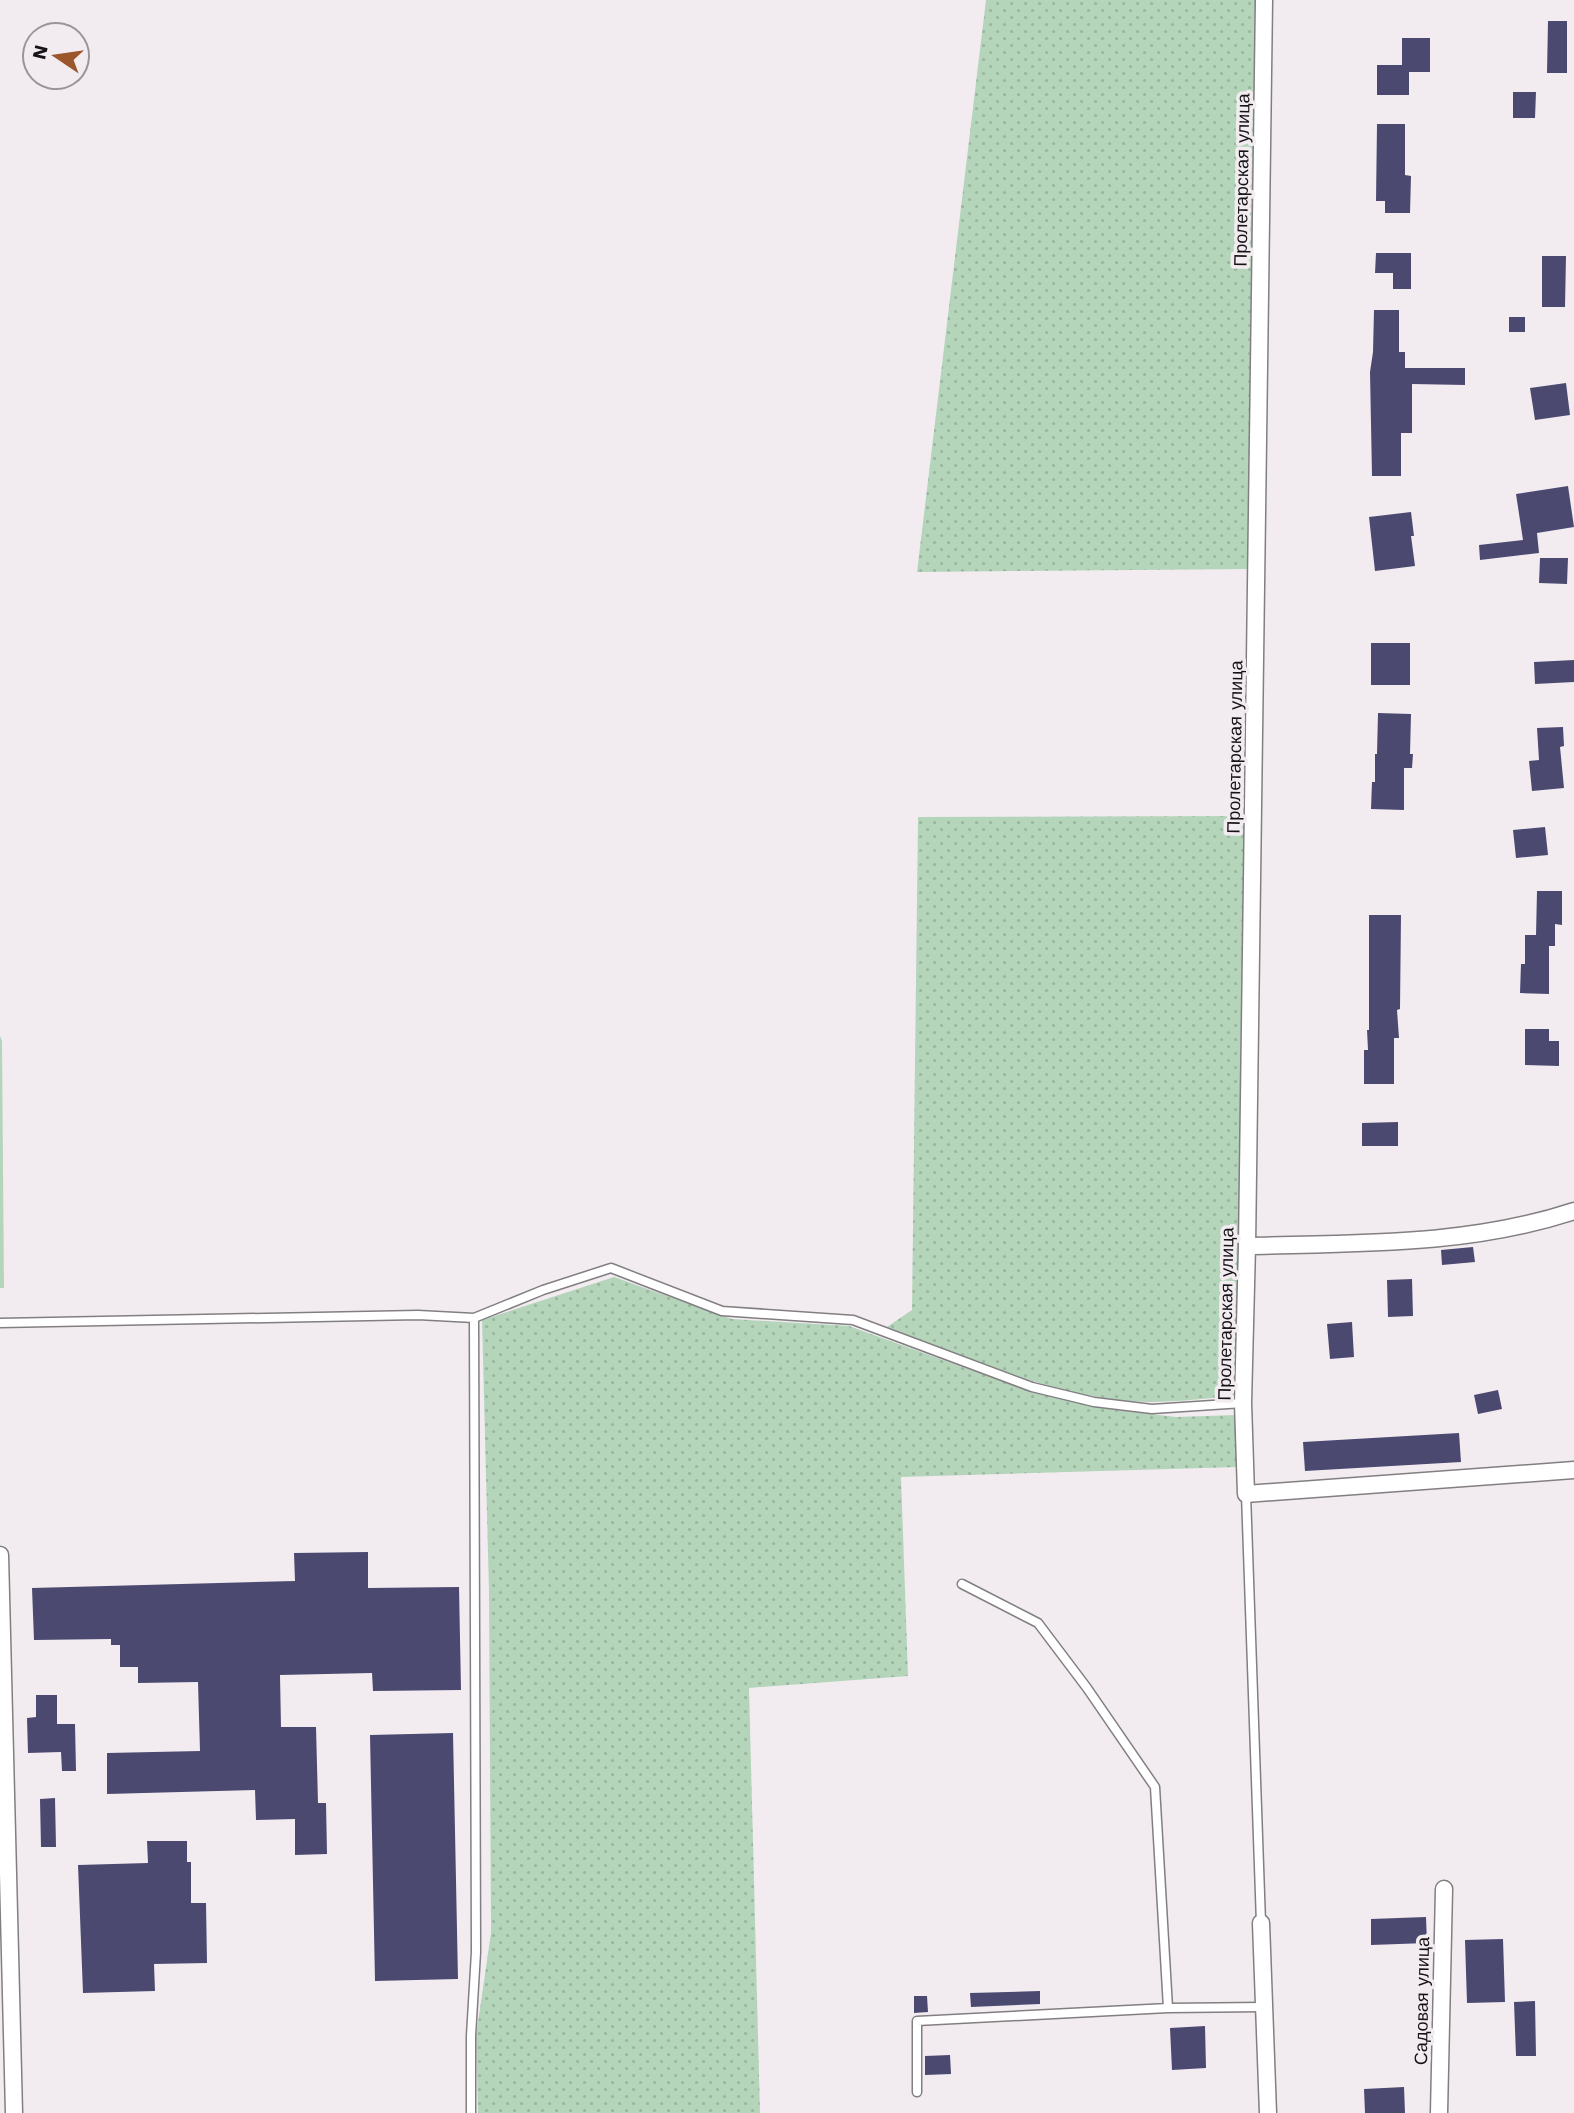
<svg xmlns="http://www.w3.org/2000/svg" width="1574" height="2113" viewBox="0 0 1574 2113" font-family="'Work Sans',sans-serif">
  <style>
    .grass { fill: url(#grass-dots) }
    .pitch { fill: #b4d5ba }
    .building { fill: #4c4971 }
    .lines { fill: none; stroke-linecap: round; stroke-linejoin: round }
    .service-casing { stroke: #827e82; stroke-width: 11 }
    .minor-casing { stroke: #827e82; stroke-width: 19 }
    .service { stroke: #fff; stroke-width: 8 }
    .minor { stroke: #fff; stroke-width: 16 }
    .labels { text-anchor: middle; stroke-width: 7; stroke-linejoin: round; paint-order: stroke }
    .street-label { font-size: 18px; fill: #151315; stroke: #f2ecf1 }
  </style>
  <defs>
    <pattern id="grass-dots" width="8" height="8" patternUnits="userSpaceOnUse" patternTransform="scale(1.75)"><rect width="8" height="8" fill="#b4d5ba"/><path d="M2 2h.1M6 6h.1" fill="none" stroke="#9ab69f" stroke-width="1.8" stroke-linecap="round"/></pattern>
  </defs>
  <rect width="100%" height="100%" fill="#f2ecf1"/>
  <path class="grass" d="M986,0H1256L1249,569L917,572Z
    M1248,816L1236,1396C1208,1398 1178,1402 1150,1402C1058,1400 972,1359 887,1327L912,1310L918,817Z
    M614,1277L732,1319L849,1326L1035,1393L1108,1409L1176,1417L1236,1415L1238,1467L901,1477L908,1676L749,1688L760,2113H478L476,2036L491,1933L489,1591L482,1320Z"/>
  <path class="pitch" d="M0,1036L2,1041L4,1288H0Z"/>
  <path class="building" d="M1548,21H1567V73H1547Z
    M1402,38H1430V72H1409V95H1377V65H1402Z
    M1513,92H1536L1535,118H1513Z
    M1377,124H1405V175L1411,176L1410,213H1385V201H1376Z
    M1376,253H1411V289H1393V273H1375Z
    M1542,256H1566L1565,307H1542Z
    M1374,310H1399V352H1405V368H1465V385L1412,384V433H1401V476H1372L1370,372L1373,352Z
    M1509,317H1525V332H1509Z
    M1566,383L1570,415L1535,420L1530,388Z
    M1568,486L1574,527L1537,533L1539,553L1480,560L1479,545L1523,540L1516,494Z
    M1411,512L1414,536H1411L1415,566L1375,571L1369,517Z
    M1540,558H1568L1567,584L1539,583Z
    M1371,643H1410V685H1371Z
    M1574,660V682L1535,684L1534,662Z
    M1378,713L1411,714L1410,754H1413L1412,768H1404V810L1371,809L1372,782H1375V754H1377Z
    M1563,727L1564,746L1560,747L1564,788L1532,791L1529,761L1539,760L1537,728Z
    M1545,827L1548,855L1516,858L1513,830Z
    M1537,891H1562V925L1555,924V946H1549V994L1520,993L1521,964H1525V935H1536Z
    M1369,915H1401L1400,1009L1397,1010L1399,1038H1394V1084H1364V1050H1368L1367,1030H1369Z
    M1525,1029H1549V1041H1559V1066L1525,1065Z
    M1398,1122V1146H1362V1123Z
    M1473,1247L1475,1262L1442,1265L1441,1250Z
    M1412,1279L1413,1316L1388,1317L1387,1280Z
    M1352,1322L1354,1357L1330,1359L1327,1324Z
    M1498,1390L1502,1409L1478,1414L1474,1395Z
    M1459,1433L1461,1462L1305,1471L1303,1442Z
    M368,1552V1588L459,1587L461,1690L373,1691L372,1673L280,1675L281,1727H316L318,1803H326L327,1854L295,1855V1819L256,1820L255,1790L107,1794V1753L200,1751L198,1682L138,1683V1667H120V1645H111V1639L34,1640L32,1588L295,1581L294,1553Z
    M36,1695H57V1724H75L76,1771H62L61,1752L28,1753L27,1718L36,1717Z
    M453,1733L458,1979L375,1981L370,1735Z
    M55,1798L56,1847H41L40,1799Z
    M147,1841H187V1862H191V1903H206L207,1963L154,1964L155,1991L83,1993L78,1865L148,1863Z
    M1426,1917L1427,1943L1371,1945V1919Z
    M1503,1939L1505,2002L1467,2003L1465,1940Z
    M1040,1991V2004L971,2007L970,1993Z
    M914,1996H927L928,2012L914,2013Z
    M1535,2001L1536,2056H1516L1514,2002Z
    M1205,2026L1206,2068L1172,2070L1170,2028Z
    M950,2055L951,2074L925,2075V2056Z
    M1404,2087L1405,2113H1365L1364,2089Z"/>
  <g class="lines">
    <g class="service-casing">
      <path id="service" d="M0,1323L418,1315L474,1318L543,1290L611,1268L722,1311L853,1320L1032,1387L1094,1402L1152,1409L1243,1403
        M1246,1494L1261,1923
        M962,1584L1038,1623L1087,1688L1155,1787L1168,2008
        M917,2092V2021L1168,2008L1264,2007
        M471,2113V2036L476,1952L474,1318"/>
    </g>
    <g class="minor-casing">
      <path id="minor" d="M1264,0L1247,1246L1243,1403L1246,1494L1574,1470
        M1247,1246C1358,1243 1468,1246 1574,1211
        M0,1555L14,2113
        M1261,1923L1268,2113
        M1439,2113L1444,1889"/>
    </g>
    <use href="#service" class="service"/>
    <use href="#minor" class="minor"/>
  </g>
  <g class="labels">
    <g class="street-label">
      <text transform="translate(1242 180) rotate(-89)" y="6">Пролетарская улица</text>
      <text transform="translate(1235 747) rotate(-89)" y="6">Пролетарская улица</text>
      <text transform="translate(1226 1314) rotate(-89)" y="6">Пролетарская улица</text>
      <text transform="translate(1422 2001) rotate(-89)" y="6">Садовая улица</text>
    </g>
  </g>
  <g transform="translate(56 56) rotate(283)"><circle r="33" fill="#f2ecf1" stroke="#9a9599" stroke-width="2"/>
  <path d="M0-5L12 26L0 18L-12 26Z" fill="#9c562c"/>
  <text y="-10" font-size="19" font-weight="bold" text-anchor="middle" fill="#151315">N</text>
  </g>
</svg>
